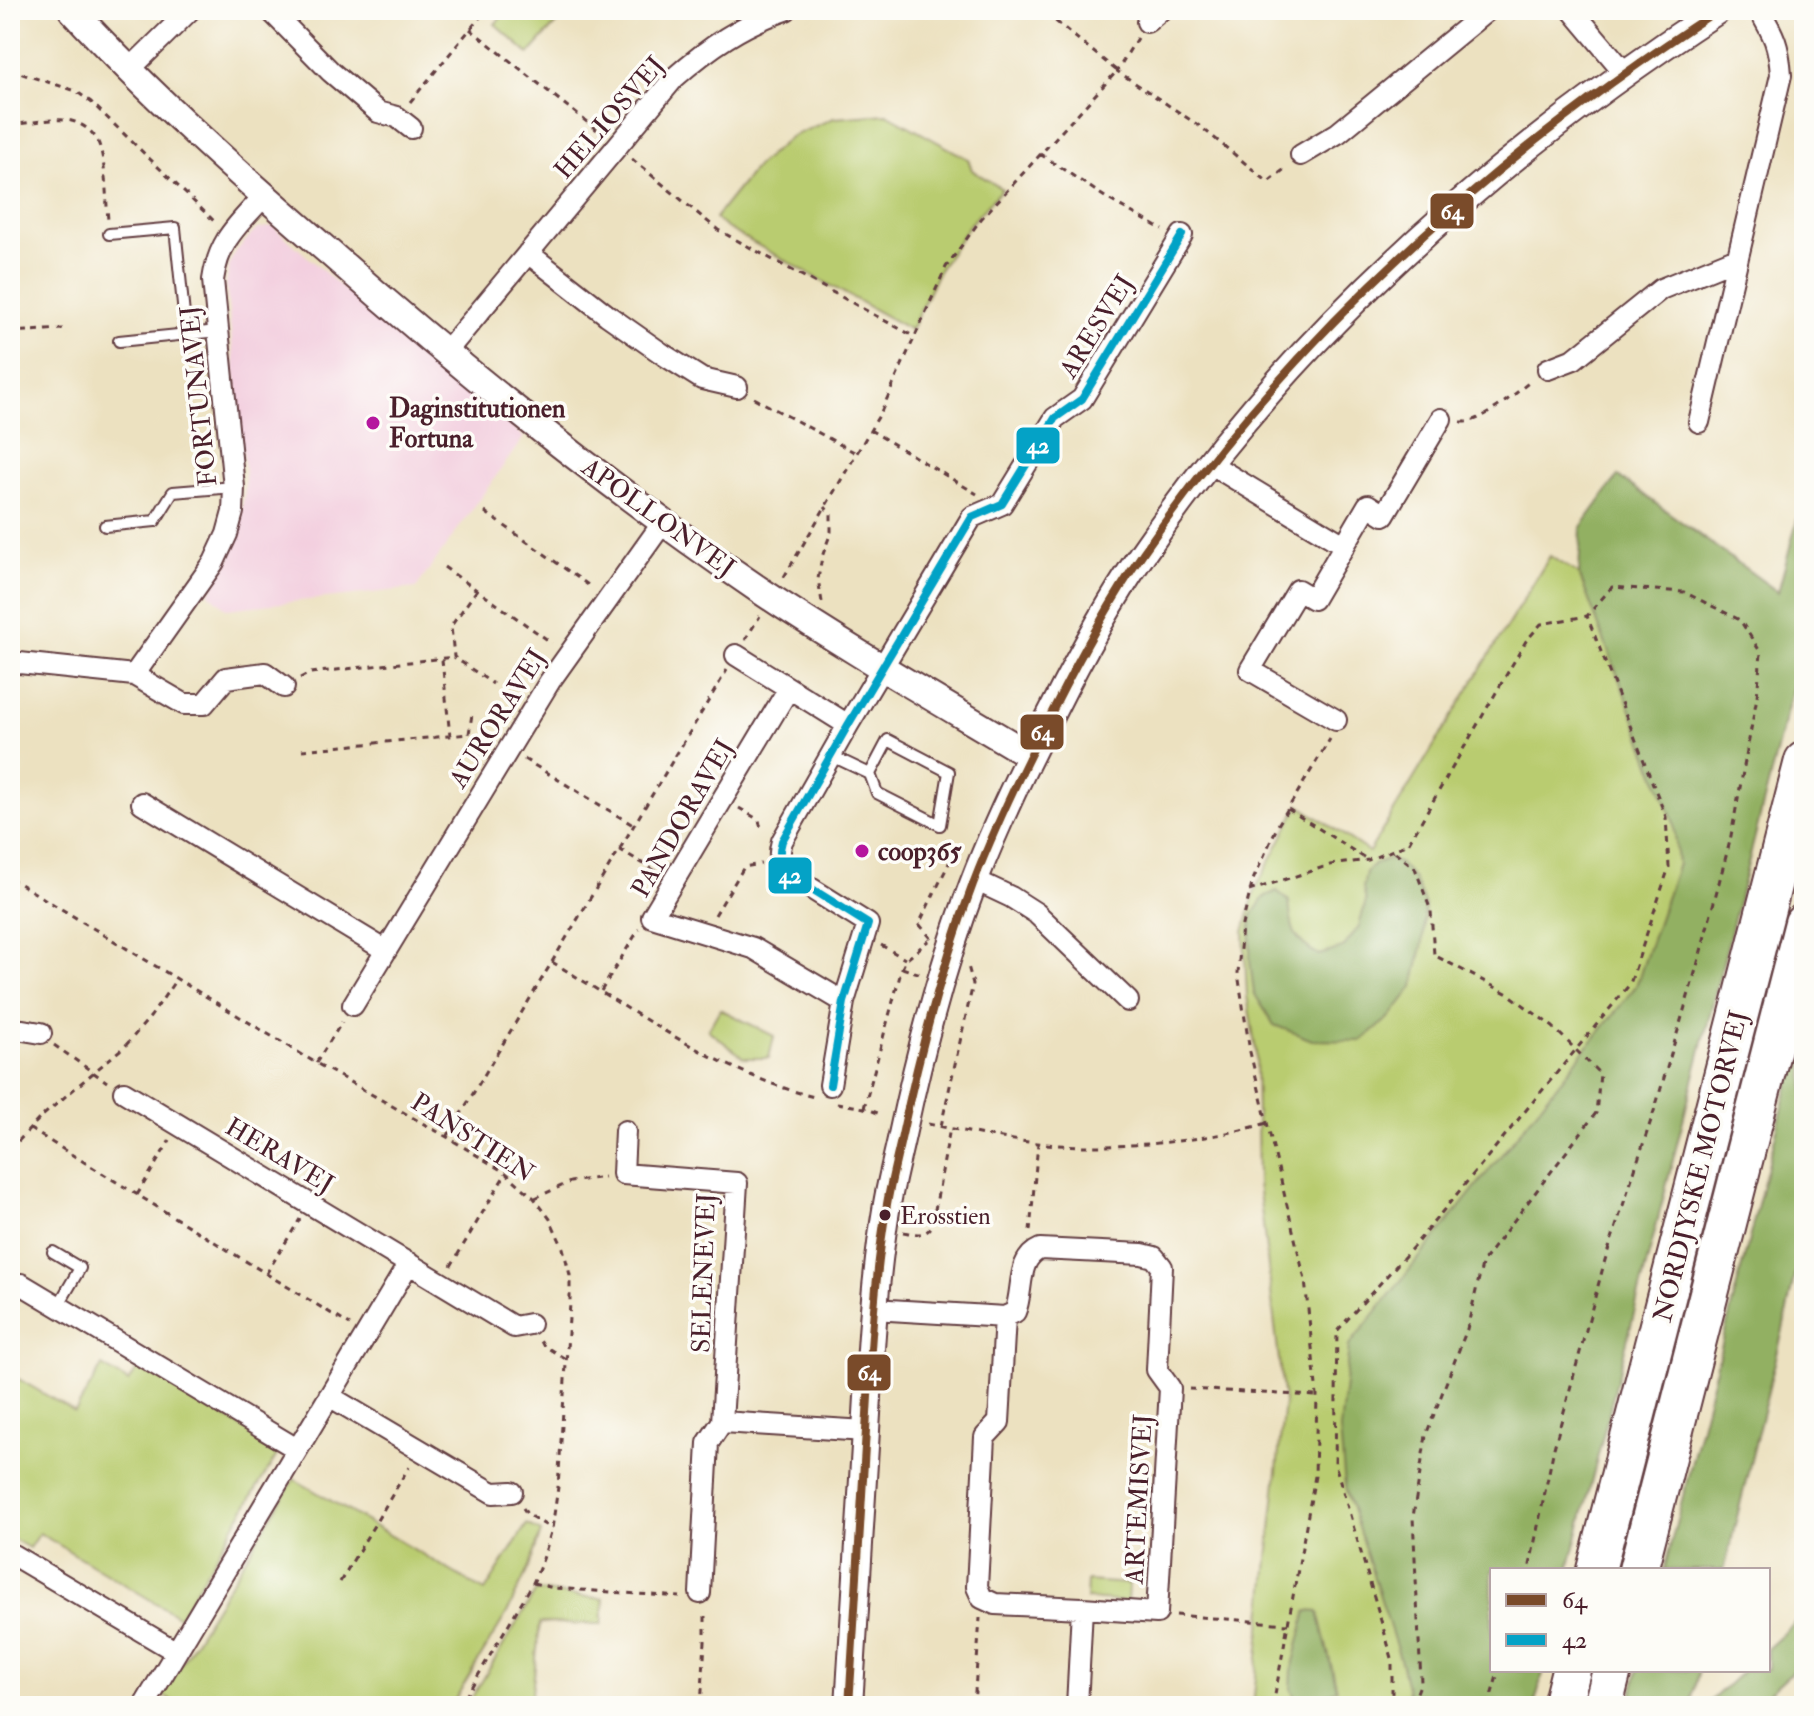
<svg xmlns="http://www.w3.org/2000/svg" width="1814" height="1716" viewBox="0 0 1814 1716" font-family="'IM FELL Double Pica',serif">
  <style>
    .built { fill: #f3cfdf }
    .green { fill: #b9cc70; stroke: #82764e; stroke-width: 2 }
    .forest { fill: #92b062; stroke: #6e6846; stroke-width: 2 }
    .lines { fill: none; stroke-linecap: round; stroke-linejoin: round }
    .service-casing { stroke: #623c41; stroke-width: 14 }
    .minor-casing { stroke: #623c41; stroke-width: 24 }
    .tertiary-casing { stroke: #623c41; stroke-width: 30 }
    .motorway-casing { stroke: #623c41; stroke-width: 42 }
    .path { stroke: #623c41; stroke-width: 3; stroke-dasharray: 6 6; stroke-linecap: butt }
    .service { stroke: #fff; stroke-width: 10 }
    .minor { stroke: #fff; stroke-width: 20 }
    .tertiary { stroke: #fff; stroke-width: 26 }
    .motorway { stroke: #fff; stroke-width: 38 }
    .bus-1-casing { stroke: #fdfcf7; stroke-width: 14 }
    .bus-2-casing { stroke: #fdfcf7; stroke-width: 14 }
    .bus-1 { stroke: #7a4b2a; stroke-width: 8 }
    .bus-2 { stroke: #04a2c6; stroke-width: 8 }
    .poi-dot { fill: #b5179e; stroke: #fdfcf7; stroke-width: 3 }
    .bus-dot { fill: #4a1f2b; stroke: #fdfcf7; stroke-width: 3 }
    .labels { text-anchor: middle; stroke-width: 7; stroke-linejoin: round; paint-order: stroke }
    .bus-label { font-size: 24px; fill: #4a1f2b; stroke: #fdfcf7; text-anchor: start }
    .street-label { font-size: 26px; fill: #4a1f2b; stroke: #fdfcf7 }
    .poi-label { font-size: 26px; font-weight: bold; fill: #4a1f2b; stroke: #fdfcf7; text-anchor: start }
    .line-badge { stroke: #fdfcf7; stroke-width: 3 }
    .badge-label { font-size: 22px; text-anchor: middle; font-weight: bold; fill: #fff }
  </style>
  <rect width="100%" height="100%" fill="#fdfcf7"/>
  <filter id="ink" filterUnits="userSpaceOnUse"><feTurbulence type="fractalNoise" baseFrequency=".0125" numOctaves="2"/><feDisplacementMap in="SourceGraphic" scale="16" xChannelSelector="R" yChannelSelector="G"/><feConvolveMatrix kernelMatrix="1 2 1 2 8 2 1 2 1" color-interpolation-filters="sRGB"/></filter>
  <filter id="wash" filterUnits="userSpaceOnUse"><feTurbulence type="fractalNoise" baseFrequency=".006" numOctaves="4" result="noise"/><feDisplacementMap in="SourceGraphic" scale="32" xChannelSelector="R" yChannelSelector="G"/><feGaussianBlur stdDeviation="1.8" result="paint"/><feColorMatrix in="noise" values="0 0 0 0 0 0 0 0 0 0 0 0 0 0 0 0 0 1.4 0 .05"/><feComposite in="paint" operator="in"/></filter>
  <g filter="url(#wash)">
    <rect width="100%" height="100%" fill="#ece1c0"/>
    <path class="built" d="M273,226L404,343L524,437L416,588L227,609L209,593L229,561L237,540L245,488V471L226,284L230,262L236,251L257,229Z"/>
    <path class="green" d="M508,10H552L561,18L529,54L495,24Z
      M887,114L968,159L972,170L1002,189L969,225L939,270L911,330L725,227L715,218L756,167L790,137L834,118Z
      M1550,556L1579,574L1674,823L1678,864L1636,986L1349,1347L1402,1665L1411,1706H1253L1284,1402L1258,1183L1256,1051L1247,996L1244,932L1255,890L1299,805L1369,852Z
      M720,1009L774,1036L769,1058H744L708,1030Z
      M102,1366L129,1382L139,1366L280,1450L179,1617L39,1533L29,1548L10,1537V1374L75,1412Z
      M294,1479L485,1591L527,1524L541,1532L529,1567L507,1613L451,1706H181L162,1695Z
      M1087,1581L1129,1584L1128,1602L1086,1599Z
      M536,1591L604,1599L602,1624L540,1623L531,1702L495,1701L494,1706H467Z"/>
    <path class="forest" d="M1618,476L1778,592L1804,494V643L1569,1570H1492V1670H1544L1534,1706H1411L1402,1665L1345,1487L1340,1429L1349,1346L1636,986L1678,864L1674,823L1579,574L1581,527Z
      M1388,859L1401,864L1414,879L1425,905L1423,942L1413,987L1390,1017L1361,1041L1312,1040L1274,1025L1254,993L1250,961L1251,917L1264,897L1277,891L1289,901C1291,929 1293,941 1319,955L1343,948L1359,926L1366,901L1363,887L1366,872L1376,863Z
      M1804,1025V1229L1783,1330L1724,1570H1664Z
      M1307,1611L1318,1612L1337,1689L1307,1706H1299L1291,1689L1292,1670Z
      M1804,1615V1661L1754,1706H1705L1744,1670H1768V1648Z
      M1638,1670H1699L1690,1706H1629Z"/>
  </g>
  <g filter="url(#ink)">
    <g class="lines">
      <g class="service-casing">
        <path id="service" d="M109,234L175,228L186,334
          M119,341L218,331
          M105,526L155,521L173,492L234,487
          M832,756L870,774L888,740L949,772L940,825L877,793L870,774
          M53,1252L80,1268L58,1306"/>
      </g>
      <g class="minor-casing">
        <path id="minor" d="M270,10L331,72L378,112L397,117L411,128
          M1572,10L1625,73
          M1147,22L1161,10
          M129,70L190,10
          M1301,155L1338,133L1488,10
          M528,253L607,315L664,355L702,379L737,387
          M445,353L674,78C708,48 742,24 786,10
          M1548,369L1574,359L1661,289L1737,258
          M1699,422L1781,75C1779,45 1774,35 1759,10
          M1209,463L1344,545
          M736,655L848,725
          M10,662L134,675L184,704H204L226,678L265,673L284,687
          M134,675L214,562L227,534L233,512L234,487L213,280C219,239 238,225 264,196
          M789,688L652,917L753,948L844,1002
          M1336,720L1250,670L1298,590L1313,599L1368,505L1384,515L1441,419
          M142,803L385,950
          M975,880L1011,897L1036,913L1128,1001
          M353,1005L550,681L664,521
          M10,1025L17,1029L41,1033
          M830,1085L844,1002L868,924L788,874C779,863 778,855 782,841L848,725L972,517L1002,504L1055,418L1082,399L1182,235
          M124,1092L514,1327L530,1324
          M625,1131L623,1174L737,1183L722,1422L708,1443L700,1593
          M21,1284L297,1449
          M873,1309L1005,1317L999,1422L985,1437L977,1587L982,1598L995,1604L1082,1608L1077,1706
          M1005,1317L1015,1312C1024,1291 1016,1259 1040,1249L1142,1254L1154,1257L1162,1267L1157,1370L1170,1388L1157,1613L1082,1608
          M329,1396L493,1493L512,1492
          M722,1422L866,1431
          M13,1555L175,1651
          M144,1706L409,1263"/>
      </g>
      <g class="tertiary-casing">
        <path id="tertiary" d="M72,10C152,97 241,176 330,253C466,373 608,487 758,589C846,648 939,701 1029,755
          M849,1706C855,1609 861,1512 867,1414C871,1344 875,1274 887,1204C891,1181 897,1158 902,1135C920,1050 942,966 973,884C996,824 1024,766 1053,710C1080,656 1109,603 1143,553C1294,334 1497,154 1718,10"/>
      </g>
      <g class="motorway-casing">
        <path id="motorway" d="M1596,1570L1804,761
          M1638,1570L1804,923
          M1562,1706L1571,1670
          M1603,1706L1612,1670"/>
      </g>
      <path class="path" d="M470,29L602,134
        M1137,38L1117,71L1201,127L1268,182L1286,168
        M10,70L76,91L91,102L215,222
        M410,102L486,10
        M10,125C28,123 48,119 66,120C78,121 91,129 97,140C106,156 106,200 108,220
        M1040,154L1108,199L1163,230
        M632,159L718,230L915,337
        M10,332L63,329
        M754,398L856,453
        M1461,422C1481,424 1516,393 1532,380
        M870,430L977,494
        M485,512L591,587
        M444,567L552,643
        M784,577L881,412L946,267L981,219L1117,71L1042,10
        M477,590L451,626L454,657L493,684
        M822,602L818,579L822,557L831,532V514L825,507
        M745,640L760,616
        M442,660L450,736
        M300,678L310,673L454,657
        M302,750L469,734L472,714
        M524,759L633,825
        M739,808L759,820L760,825L766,829
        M1288,809L1368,860
        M619,849L657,872
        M1395,852L1415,868L1431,911L1434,955L1510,995L1553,1027L1600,1074L1596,1113L1483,1261L1467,1329L1426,1435L1413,1517L1421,1682L1412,1706
        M10,878L316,1063L447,1137L506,1173L534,1198L550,1219L563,1248L570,1275V1303L558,1487L552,1529L543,1559L533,1583L460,1706
        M1249,891L1330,865L1368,860L1408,844L1526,641L1541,624L1587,616L1612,587L1684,592L1740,620L1761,653L1757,697L1730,841L1697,966L1656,1105L1605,1260L1554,1448L1529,1570
        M715,915L744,867L761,864
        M931,938L919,924L952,857L945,839
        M881,945L905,959
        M552,962C636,1012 718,1072 814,1097
        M902,968L921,974
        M601,991L639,929
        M54,1045L107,1082
        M316,1063L342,1022
        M837,1103L864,1108L883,1115
        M864,1108L902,968L906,960L929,940
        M928,1124C964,1131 1000,1139 1037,1143C1105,1151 1202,1143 1267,1123
        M941,1126L973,984L968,966
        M30,1129L350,1325
        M447,1137L727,670
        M10,1150L40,1118L126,1045L151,1016L177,978
        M137,1195L170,1140
        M535,1198L570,1182L604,1177
        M1030,1231L1038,1143
        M903,1232C916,1234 925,1237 932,1226L950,1128
        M451,1266L506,1173
        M266,1274L300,1219
        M541,1341L543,1345L567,1360
        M1189,1389L1317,1396
        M523,1508L527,1514L552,1529
        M340,1582L409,1467
        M533,1583L554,1588L680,1597
        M1176,1615L1288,1624
        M701,1706L705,1642V1611
        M974,1706L980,1618
        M1273,1706L1315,1476L1317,1396L1305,1280L1250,1052L1238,973L1242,925L1253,880L1278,825L1330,739
        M1392,1706V1658L1335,1464L1337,1331L1414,1246L1630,984L1669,867L1666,817L1587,616
        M1488,1706L1499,1670"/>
      <use href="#service" class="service"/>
      <use href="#minor" class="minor"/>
      <use href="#tertiary" class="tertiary"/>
      <use href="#motorway" class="motorway"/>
      <g class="bus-1-casing">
        <path id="bus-1" d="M849,1706C855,1609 861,1512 867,1414C871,1344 875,1274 887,1204C891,1181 897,1158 902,1135C920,1050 942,966 973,884C996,824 1024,766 1053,710C1080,656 1109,603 1143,553C1294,334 1497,154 1718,10"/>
      </g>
      <g class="bus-2-casing">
        <path id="bus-2" d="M830,1085L844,1002L868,924L788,874C779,863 778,855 782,841L848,725L972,517L1002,504L1055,418L1082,399L1182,235"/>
      </g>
      <use href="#bus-1" class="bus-1"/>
      <use href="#bus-2" class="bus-2"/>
    </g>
  </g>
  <g class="poi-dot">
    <circle cx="373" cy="423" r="8"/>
    <circle cx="862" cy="851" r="8"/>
  </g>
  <circle class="bus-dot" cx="885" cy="1215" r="7"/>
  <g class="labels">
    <g class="bus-label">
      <text x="900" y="1224">Erosstien</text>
    </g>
    <g class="street-label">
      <text transform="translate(609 117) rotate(-49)" y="9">HELIOSVEJ</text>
      <text transform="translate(1096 326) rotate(-58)" y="9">ARESVEJ</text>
      <text transform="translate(198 396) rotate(-96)" y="9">FORTUNAVEJ</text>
      <text transform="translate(659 517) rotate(36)" y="9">APOLLONVEJ</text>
      <text transform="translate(497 718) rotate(-58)" y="9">AURORAVEJ</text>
      <text transform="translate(682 818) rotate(-60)" y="9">PANDORAVEJ</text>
      <text transform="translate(473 1137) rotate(33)" y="9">PANSTIEN</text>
      <text transform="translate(280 1155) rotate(31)" y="9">HERAVEJ</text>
      <text transform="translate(1700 1166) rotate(-76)" y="9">NORDJYSKE MOTORVEJ</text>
      <text transform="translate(703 1273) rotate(-88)" y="9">SELENEVEJ</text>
      <text transform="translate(1138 1499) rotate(-87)" y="9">ARTEMISVEJ</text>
    </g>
    <g class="poi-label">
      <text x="389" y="417">Daginstitutionen<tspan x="389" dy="30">Fortuna</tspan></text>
      <text x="878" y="860">coop365</text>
    </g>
  </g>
  <g class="line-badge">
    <rect x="1429" y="192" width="46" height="38" rx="8" fill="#7a4b2a"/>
    <rect x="1015" y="426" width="46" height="39" rx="8" fill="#04a2c6"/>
    <rect x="1019" y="713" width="46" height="38" rx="8" fill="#7a4b2a"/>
    <rect x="767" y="856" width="46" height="39" rx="8" fill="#04a2c6"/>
    <rect x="846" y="1353" width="46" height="39" rx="8" fill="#7a4b2a"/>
  </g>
  <g class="badge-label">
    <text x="1452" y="219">64</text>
    <text x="1038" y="453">42</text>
    <text x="1042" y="740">64</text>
    <text x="790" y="883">42</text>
    <text x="869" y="1380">64</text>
  </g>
  <rect width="1814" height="1716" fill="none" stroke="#fdfcf7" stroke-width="40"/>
  <rect x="1490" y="1568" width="280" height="104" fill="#fdfcf7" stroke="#b5a4a5" stroke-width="2"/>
  <rect x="1506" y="1594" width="40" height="12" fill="#7a4b2a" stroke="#b5a4a5" stroke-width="2"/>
  <text x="1562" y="1608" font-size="24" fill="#4a1f2b">64</text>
  <rect x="1506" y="1634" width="40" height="12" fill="#04a2c6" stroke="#b5a4a5" stroke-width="2"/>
  <text x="1562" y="1648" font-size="24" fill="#4a1f2b">42</text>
</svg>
